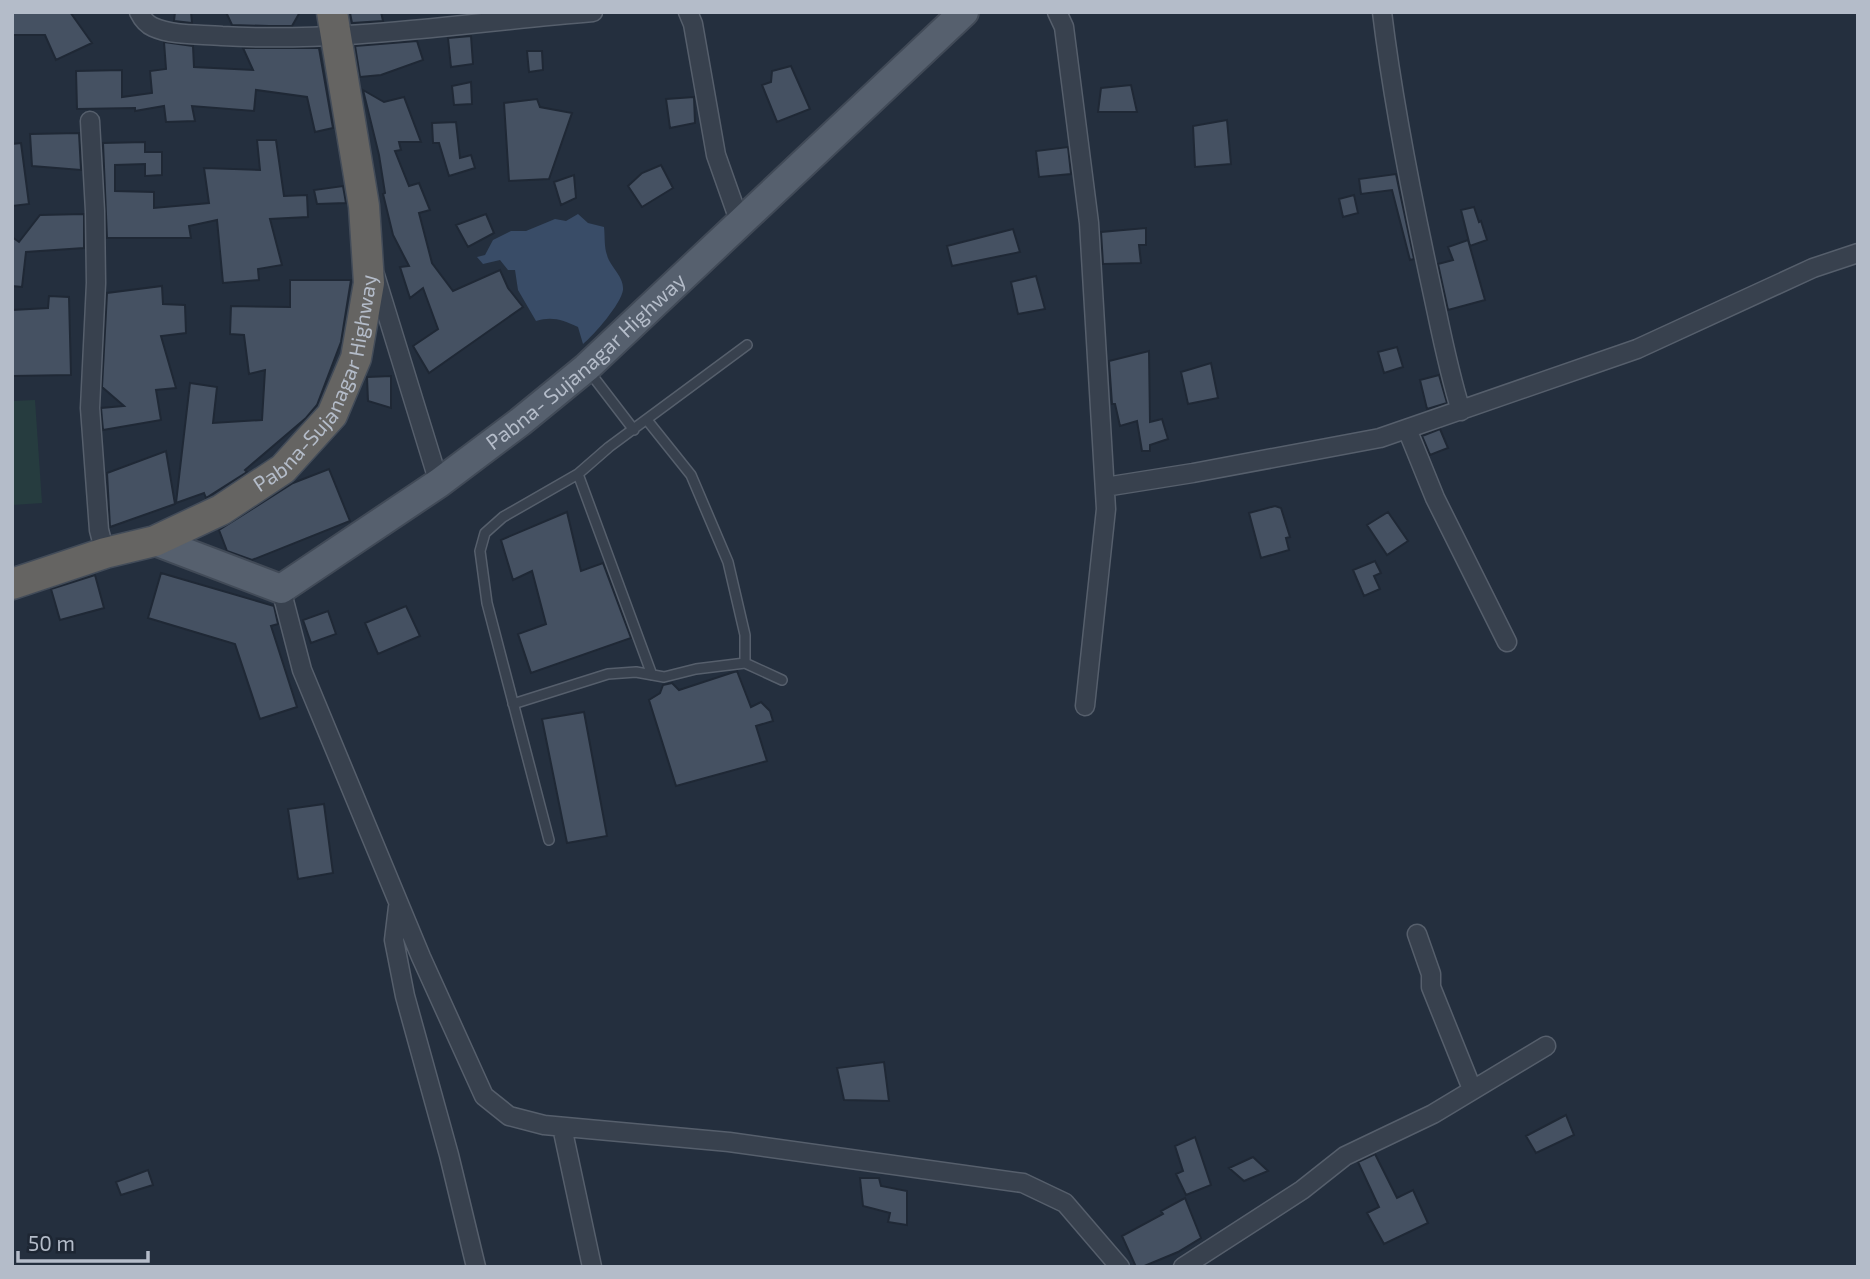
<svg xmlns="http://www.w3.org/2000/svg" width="1870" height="1279" viewBox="0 0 1870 1279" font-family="'Exo 2',sans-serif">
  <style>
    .green { fill: #263c3f }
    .water { fill: #394c67 }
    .building { fill: #455162; stroke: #1f2835; stroke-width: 2 }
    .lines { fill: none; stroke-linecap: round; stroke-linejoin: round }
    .service-casing { stroke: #565f6c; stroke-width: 12 }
    .minor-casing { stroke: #565f6c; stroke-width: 21 }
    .primary-casing { stroke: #414a57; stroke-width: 32 }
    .trunk-casing { stroke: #434c59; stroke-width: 33 }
    .service { stroke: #38414e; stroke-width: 9 }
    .minor { stroke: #38414e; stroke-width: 18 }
    .primary { stroke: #56606e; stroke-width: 28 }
    .trunk { stroke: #656462; stroke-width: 30 }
    .labels { text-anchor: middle; stroke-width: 5; stroke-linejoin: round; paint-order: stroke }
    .street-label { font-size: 21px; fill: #b4bcc9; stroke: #1d2633 }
  </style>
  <rect width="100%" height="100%" fill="#242f3e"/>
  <path class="green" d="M35,400L42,503L12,505V401Z"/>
  <path class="water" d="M578,214L588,223L604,227C605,235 604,247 607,255C610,267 624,276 623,290C621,304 594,335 583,344L578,327C563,320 552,316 536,321L518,290L515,270H508L500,260L483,264L477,257L485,255L493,240L511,231H526L555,219L566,221Z"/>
  <path class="building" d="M12,12H70L92,43L56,60L45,35H12Z
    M175,12H191L192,23L174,21Z
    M226,12H300L292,26H269L232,25Z
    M381,12L383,21L352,23L350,13Z
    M471,36L473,64L451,67L448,38Z
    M417,41L423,60L381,75L360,77L355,46Z
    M164,42L193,46L194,67L253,70L243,48H319L333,128L315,132L307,97L256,90L254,111L192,106L195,121L166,122L164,106L135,111V108L77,109L76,71L122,70V97L152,93L150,71L166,69Z
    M527,51H542L543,70L529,72Z
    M791,66L810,109L777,122L762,85L771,82L772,71Z
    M471,82L472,104L454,105L452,86Z
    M1131,85L1137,112H1098L1101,88Z
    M363,90L384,102L404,97L421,142H399L401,150L395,151L409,186L419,183L430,210L419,213L432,263L453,291L500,270L508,288L523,307L429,373L413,346L438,329L423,288L410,298L400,267L409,266L393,235L383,194L385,193L379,155Z
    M694,97L695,123L670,128L666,99Z
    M537,99L540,107L572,113L549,179L509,181L504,103Z
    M1227,120L1231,164L1195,167L1193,126Z
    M456,122L460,158L471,155L475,168L449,176L439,143H433L432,123Z
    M79,133L81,170L32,166L30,134Z
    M257,140H276L284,196L307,195L308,217L270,219L282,265L258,269L259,280L223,283L217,220L189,226L191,238H107L103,143L145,142V152H162V175L145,176V164L115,165V191L154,192V208L209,203L204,168L260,170Z
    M21,143L29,204L12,206V144Z
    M1068,147L1071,174L1039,177L1036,151Z
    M661,165L673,188L642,207L628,186L642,173Z
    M1396,174L1414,259L1410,260L1392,190L1361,194L1359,179Z
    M574,175L576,198L561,205L554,182Z
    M343,186L346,203L317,204L314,190Z
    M1354,195L1358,213L1343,217L1339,199Z
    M1474,207L1479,222L1481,221L1487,240L1470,246L1461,210Z
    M84,214V248L26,252L22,287L12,286V237L19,242L40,215Z
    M486,214L494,233L468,247L456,225Z
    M1146,228V245H1139L1141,263L1103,264L1101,232Z
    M1013,229L1020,252L952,266L947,246Z
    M1468,240L1485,300L1448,310L1438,264L1453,260L1448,247Z
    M1036,276L1045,309L1018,314L1011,282Z
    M290,280H351L341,342L317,405L306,418L245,470L247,472L206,498L204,493L176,503L190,383L217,387L213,423L262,420L265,370L249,374L244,335L230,334L231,306L290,307Z
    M162,286L163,304L185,305L186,333L161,336L176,388L156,390L161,420L103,430L101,408L124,406L102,387L107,293Z
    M49,296L69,297L71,375L12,376V310L48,308Z
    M1397,347L1403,367L1384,373L1378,352Z
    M1149,351L1150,422L1162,419L1168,439L1150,445V451H1142L1137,421L1120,426L1115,404H1112L1109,361Z
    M1211,363L1218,398L1188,404L1181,372Z
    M1439,375L1447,403L1427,409L1420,380Z
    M391,376V408L368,401L367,377Z
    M1440,429L1448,448L1430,455L1422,436Z
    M166,451L175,504L110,527L107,473Z
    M329,469L350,521L252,560L227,551L219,530L293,483Z
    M1275,506L1281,508L1290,537L1286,538L1289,550L1261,558L1249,513Z
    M567,512L581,571L603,563L631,638L531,673L518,634L546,624L532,571L513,580L501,540Z
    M1388,512L1408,541L1387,555L1367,525Z
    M1375,561L1381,573L1374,576L1380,589L1364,596L1353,570Z
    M161,573L274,606L278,624L271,626L297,707L260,719L235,644L148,618Z
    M95,575L104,608L60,620L51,589Z
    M406,606L420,636L378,654L365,623Z
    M328,611L336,634L311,643L303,620Z
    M737,671L751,707L761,702L770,711L773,721L756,726L767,761L676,786L649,700L660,693L663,685L672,683L679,690Z
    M584,712L607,836L567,843L542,719Z
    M324,804L333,873L298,879L288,809Z
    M884,1062L889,1101L844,1100L837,1068Z
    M1566,1115L1574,1135L1536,1153L1526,1136Z
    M1195,1137L1211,1185L1186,1195L1176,1174L1183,1171L1175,1146Z
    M1375,1154L1397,1198L1413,1190L1428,1223L1384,1244L1367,1213L1379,1207L1358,1162Z
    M1253,1157L1268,1171L1244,1181L1229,1168Z
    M148,1170L153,1185L121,1195L116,1182Z
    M860,1178H879L881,1186L907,1191V1225L888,1222L890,1213L863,1206Z
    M1185,1198L1201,1238L1178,1252L1142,1267H1136L1122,1236L1163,1214L1161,1211Z"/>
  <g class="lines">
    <g class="service-casing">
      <path id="service" d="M588,370L634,430
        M647,420L691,475L728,562L745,635V663L782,680
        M578,474L652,675
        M513,704L608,674L636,672L664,677L696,669L745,663
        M549,840L487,603L480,551L485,533L503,517L578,474L609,447L747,345"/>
    </g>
    <g class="minor-casing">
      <path id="minor" d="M139,12C142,18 146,24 153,27C173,36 200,34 222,36C346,43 470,22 593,12
        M688,12L693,24L716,155L740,223
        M1057,12L1064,27L1089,223L1106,509L1085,706
        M1382,12C1393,102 1410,188 1429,276C1439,321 1447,367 1461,411
        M90,121L95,211L96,283L90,408L99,530L105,553
        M375,275L439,483
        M1407,429L1435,498L1507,642
        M1105,487L1193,473L1380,438L1637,349L1813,268L1858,253
        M281,589L302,670L421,957L484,1096L509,1116L544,1125L729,1142L1023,1183L1065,1203L1120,1267
        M398,907L394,940L405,996L449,1155L476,1267
        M1417,934L1431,974V987L1472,1089
        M562,1127L592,1267
        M1183,1267L1302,1190L1345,1156L1433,1114L1546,1046"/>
    </g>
    <g class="primary-casing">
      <g id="primary">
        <path id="s1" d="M155,541L281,589L439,483L520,422L586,368L964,12"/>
      </g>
    </g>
    <g class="trunk-casing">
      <g id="trunk">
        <path id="s2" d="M12,584L105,553L155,541L221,510L283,469L332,415L356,358L369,283L364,206L332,12"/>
      </g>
    </g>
    <use href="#service" class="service"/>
    <use href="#minor" class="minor"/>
    <use href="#primary" class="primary"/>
    <use href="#trunk" class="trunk"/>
  </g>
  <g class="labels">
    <g class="street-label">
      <text dy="7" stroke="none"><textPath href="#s1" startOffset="516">Pabna- Sujanagar Highway</textPath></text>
      <text dy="7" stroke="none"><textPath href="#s2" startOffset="390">Pabna-Sujanagar Highway</textPath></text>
    </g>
  </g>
  <rect width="1870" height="1279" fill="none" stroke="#b4bcc9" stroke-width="28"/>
  <path d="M18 1251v10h130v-10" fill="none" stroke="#b4bcc9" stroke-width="3.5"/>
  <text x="28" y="1251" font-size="21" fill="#b4bcc9" stroke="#1d2633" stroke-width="5" paint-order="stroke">50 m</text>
</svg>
